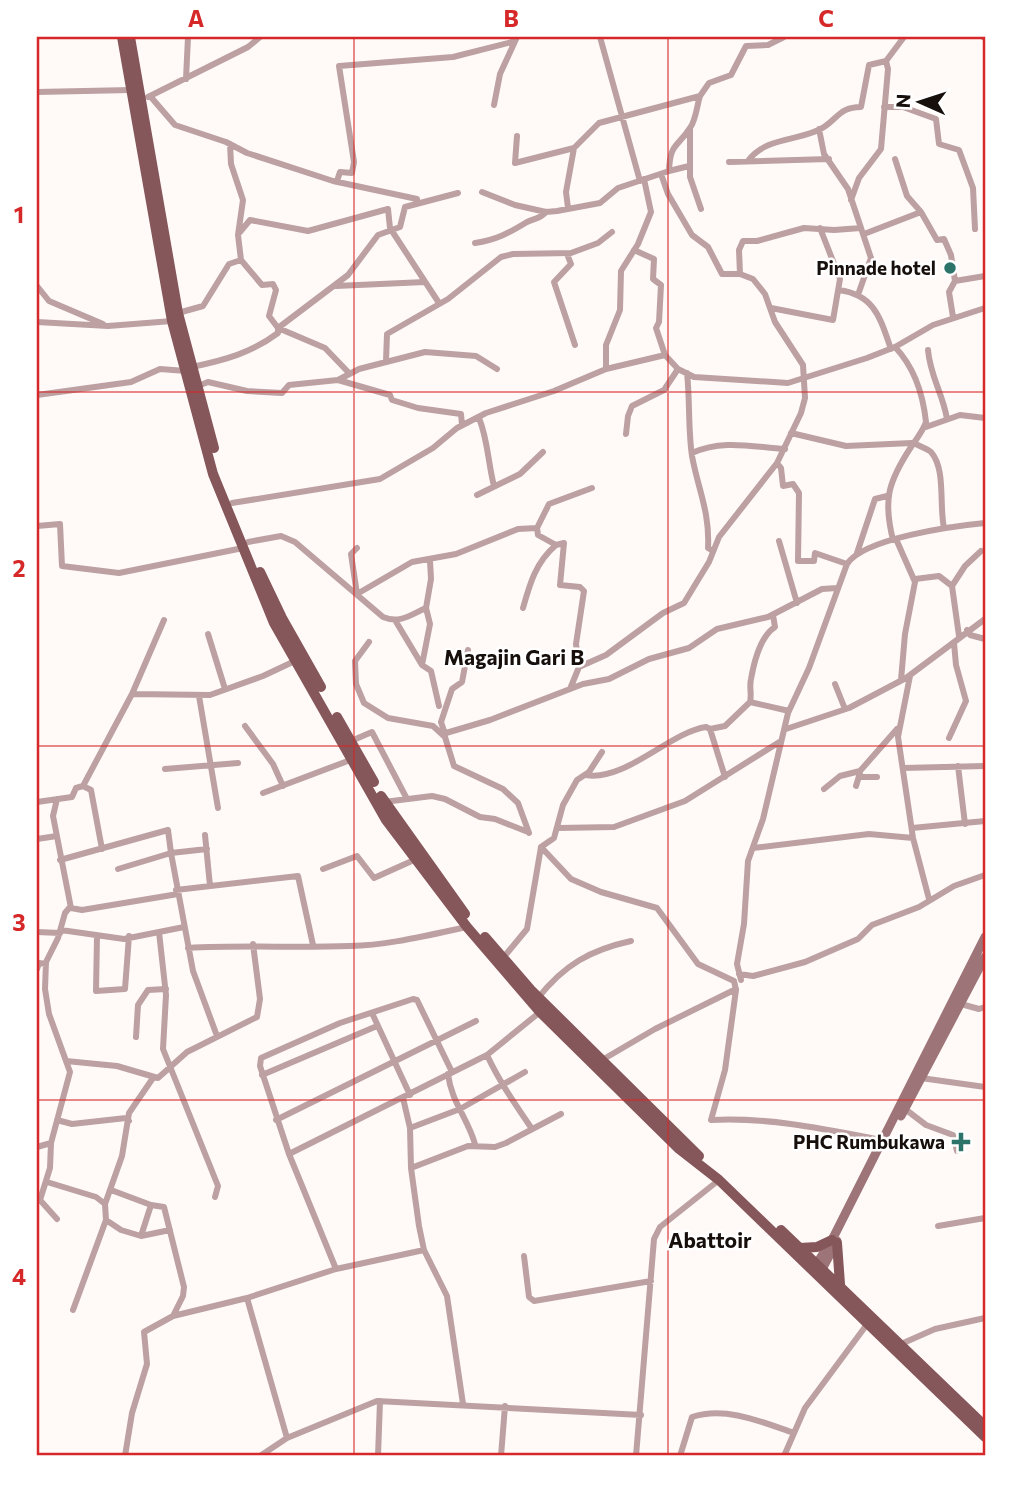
<svg xmlns="http://www.w3.org/2000/svg" width="1022" height="1493" viewBox="0 0 1022 1493" font-family="Commissioner,sans-serif">
  <style>
    .lines { fill: none; stroke-linecap: round; stroke-linejoin: round }
    .minor { stroke: #bda0a2; stroke-width: 6 }
    .secondary { stroke: #9d7578; stroke-width: 9 }
    .primary { stroke: #85565a; stroke-width: 10 }
    .grid { fill: none; stroke: #d62828; stroke-width: 2; stroke-opacity: 0.55 }
    .poi-dot { fill: #2c736a; stroke: #fff; stroke-width: 2.5 }
    .labels { text-anchor: middle; stroke-width: 5; stroke-linejoin: round; paint-order: stroke }
    .poi-label { font-size: 19px; font-weight: bold; fill: #160f0c; stroke: #fff; text-anchor: end }
    .neighbourhood-label { font-size: 21px; font-weight: bold; fill: #160f0c; stroke: #fff }
    .neatline { fill: none; stroke: #d62828; stroke-width: 2.5 }
    .grid-label { font-size: 23px; text-anchor: middle; font-weight: bold; fill: #d62828 }
  </style>
  <rect width="100%" height="100%" fill="#fffaf8"/>
  <g class="lines">
    <path class="minor" d="M600,37L640,181
      M983,37L985,38
      M186,79L188,37
      M37,92L131,90
      M150,96L175,125L226,142L247,153L333,181L417,199
      M148,97L248,47L260,37
      M494,105L500,74L517,37
      M884,107H903L936,119L939,144L959,150L973,188L975,229
      M690,128V177L701,209
      M819,129L824,154L848,189L871,258L859,292
      M517,136L515,163L574,148L599,123L700,96L709,83L731,75L746,46L768,45L784,37
      M230,144L231,164L243,200L238,235L241,260L262,285L273,284L276,290L269,316L278,328L325,348L349,373
      M895,159L907,196L921,212L937,240L944,239L951,255L955,281L949,292L953,317
      M748,161C765,136 804,141 824,127C838,118 840,107 861,107L869,65L886,61
      M729,162L829,159
      M669,171L689,166
      M337,181L340,172L352,173L354,162L339,66L453,57L512,42
      M482,192L515,205L546,212L557,211L600,203L618,188L669,171C670,143 677,148 690,128C696,120 697,105 700,96
      M851,200L859,178L881,149L888,69L886,61L904,37
      M568,208L566,192L574,148
      M240,232L250,220L308,231L388,209L390,228L439,303
      M864,234L921,212
      M475,243C496,240 509,233 527,222C535,218 540,219 546,212
      M634,250L654,259L653,279L661,285L659,322L656,328L665,355
      M567,254L571,264L554,282L575,345
      M740,274L739,250L743,241H757L804,228L834,230L861,228
      M955,281L985,276
      M37,286L49,301L103,324
      M336,286L425,282
      M839,290C875,295 880,318 891,349
      M771,308L833,320L840,279L820,228
      M178,313L203,306L229,264L241,260
      M37,322L108,326L172,321
      M928,350C930,376 943,394 947,419
      M386,361L387,334L448,299L501,257L513,254L571,253L598,243L612,232
      M192,367C225,360 251,353 278,333V328L348,275L378,235L400,227L405,207L458,193
      M606,369V345L620,310L621,271L638,244L651,212L644,179
      M687,373C690,400 688,429 692,456C698,489 710,512 708,548L713,551
      M338,380L390,395L392,400L418,408L461,414L462,425
      M198,386L208,382L247,391L282,393L289,385L338,380L359,369L425,352L476,356L497,369
      M37,395L131,382L160,369L186,371
      M479,418C488,440 488,463 494,486
      M926,427L960,415L985,418
      M791,433L846,446L912,443
      M626,434L628,416L632,406L664,390L678,369
      M916,444C919,446 928,449 931,452C946,469 939,505 944,528
      M692,453C723,439 752,447 785,449
      M777,463L781,468L783,486L793,484L799,493L798,561H814L815,553L847,564
      M477,495L520,474L543,452
      M232,503L380,479L433,448L457,428L486,413L554,391L606,369L665,355L678,369L694,377L788,383L867,358L895,347L933,325L985,308
      M37,526L60,524L62,566L119,573L243,548
      M896,539L915,582L905,634L901,680
      M893,540C883,500 888,482 911,447C915,441 923,431 926,422C923,394 915,368 895,347
      M779,541L797,603
      M248,542L281,536L295,542L383,617C400,624 410,615 426,608L431,579L430,561
      M556,545L564,543L560,585L580,587L584,591L576,644L579,667L570,689
      M857,553L875,499L887,496
      M915,579L939,576L952,586L959,636
      M952,586L965,566L981,551
      M357,594L412,562L456,554L518,529L537,528L549,504L592,488
      M357,594L351,554L357,548
      M523,608C530,583 536,562 556,545L538,535L537,528
      M395,620L422,665L431,671L439,706
      M967,630L970,635L985,639
      M208,634L225,689
      M369,642L355,661L356,684L364,703L388,718L433,726L445,737L454,766L503,789L518,803L529,833
      M422,665L430,624L426,608
      M579,667L606,655L663,613L684,603L709,562L719,537L777,463L801,413L805,398L803,365L775,322L765,294L753,279L740,274H722L708,247L692,235L668,194L661,174
      M910,676L898,737L913,838L929,899
      M835,684L845,709
      M132,694L164,620
      M199,696L218,808
      M750,702L789,711
      M245,726L273,764L283,786
      M710,729L725,726L750,702C752,694 749,687 751,679C754,662 761,636 775,627L773,615
      M786,729L849,708L906,678L985,619
      M446,733L490,720L583,684L609,679L649,659L689,648L717,629L768,617L822,589L837,588
      M445,734L441,722L452,689L462,682L468,650
      M949,738L966,701L956,665L954,643
      M351,741L372,732L407,799
      M958,766L965,824
      M903,768L985,766
      M165,769L238,763
      M586,775C625,782 670,732 706,727L710,729L725,777
      M859,777H877
      M83,786L91,790L102,849
      M856,786L860,773
      M824,789L840,776L860,771L897,729
      M263,793L353,759
      M57,799L53,816L71,908L82,910L178,894
      M37,802L72,797L76,788L83,786L132,694L210,695L263,676L297,660
      M384,802L432,796L445,799L480,817L495,819L528,832
      M558,828L614,827L685,801L781,741
      M912,828L985,821
      M205,835L210,886
      M37,839L57,836
      M541,847L571,879L601,892L657,908L698,964L734,981L736,990L725,1070L711,1120C769,1117 825,1129 882,1140
      M753,848L869,834L913,838
      M207,849L171,853L193,971L217,1036
      M60,860L168,830L171,853L118,869
      M323,869L357,856L374,878L414,860
      M176,890L298,876L313,945
      M61,930L124,939L184,927
      M37,932L60,933
      M159,932L166,995L163,1049L218,1186L215,1197
      M97,936L96,991L125,989L129,936
      M188,948C242,945 296,948 350,946C390,945 428,935 467,927
      M503,958L527,929L541,847L554,838L563,805L577,780L589,772L602,752
      M37,969L39,963L46,964
      M739,974L753,976L805,962L858,939L872,925L919,907L954,886L985,875
      M741,980L737,964L744,924L748,861L763,819L788,713L809,668L847,564C864,538 954,526 985,523
      M538,998C564,965 590,950 631,941
      M961,1004L979,1009L985,1007
      M372,1013L410,1095
      M136,1037L138,1005L148,990L166,989
      M487,1055C499,1081 515,1104 532,1129
      M602,1060L655,1029L736,989
      M66,1061L117,1066L158,1078L187,1052L257,1017L260,999L253,944
      M448,1074C451,1101 468,1119 475,1144
      M262,1075L377,1026
      M921,1078L985,1087
      M403,1098L410,1128L411,1168L419,1226L424,1250L447,1296L463,1404
      M905,1109L926,1125L953,1135L957,1151
      M57,1120L72,1124L126,1118L129,1121
      M276,1120L476,1021
      M410,1128L460,1109L525,1072
      M889,1141L913,1148
      M51,1143L50,1168L40,1200L57,1219
      M37,1147L51,1143L70,1072L49,1014L45,989L46,962L58,938L65,913L70,907
      M289,1154L487,1055L540,1012
      M411,1168L468,1146L495,1147L506,1143L561,1114
      M47,1182L96,1197L105,1204
      M111,1190L151,1205
      M106,1220L105,1204L122,1156L129,1113L153,1078
      M938,1226L985,1218
      M141,1236L170,1230
      M524,1256L529,1297L534,1301L651,1281
      M336,1269L289,1154L260,1066L261,1058L340,1023L413,999L417,1000L452,1072
      M247,1298L287,1438
      M73,1310L106,1220L121,1230L141,1236L151,1205L164,1207L184,1287L183,1296L173,1316
      M901,1344L935,1329L985,1318
      M125,1456L132,1413L147,1364L144,1332L173,1316L247,1298L336,1269L424,1250
      M260,1456L287,1438L377,1401L641,1415
      M378,1456L380,1401
      M501,1456L505,1406
      M636,1456L654,1239L660,1227L719,1180
      M680,1456L692,1417C726,1406 762,1422 794,1433
      M784,1456L805,1408L868,1323"/>
    <path class="secondary" d="M901,1116L985,957
      M814,1268L832,1240L985,937
      M819,1275L837,1241"/>
    <path class="primary" d="M122,37L172,321L213,474L274,623L386,820L467,927L540,1012L678,1148L719,1180L985,1437
      M130,37L178,313L214,448
      M260,572L282,618L321,687
      M337,717L374,782
      M381,796L465,914
      M485,937L531,990L699,1156
      M781,1230L985,1426
      M837,1243L840,1284
      M800,1248L817,1247L832,1240"/>
  </g>
  <path class="grid" d="M354,37V1456M668,37V1456M37,392H985M37,746H985M37,1100H985"/>
  <g class="poi-dot">
    <circle cx="950" cy="268" r="7"/>
    <path d="M957.5 1131.5h7v7h7v7h-7v7h-7v-7h-7v-7h7z"/>
  </g>
  <g class="labels">
    <g class="poi-label">
      <text x="936" y="275">Pinnade hotel</text>
      <text x="945" y="1149">PHC Rumbukawa</text>
    </g>
    <g class="neighbourhood-label">
      <text x="514" y="665">Magajin Gari B</text>
      <text x="710" y="1248">Abattoir</text>
    </g>
  </g>
  <rect width="1022" height="1493" fill="none" stroke="#ffffff" stroke-width="77"/>
  <g transform="translate(920 102) rotate(273)" stroke="#ffffff" stroke-width="5" paint-order="stroke">
  <path d="M0-5L12 26L0 18L-12 26Z" fill="#160f0c"/>
  <text y="-10" font-size="19" font-weight="bold" text-anchor="middle" fill="#160f0c">N</text>
  </g>
  <rect x="38" y="38" width="946" height="1416" class="neatline"/>
  <g class="grid-label">
    <text x="196" y="27">A</text>
    <text x="511" y="27">B</text>
    <text x="826" y="27">C</text>
    <text x="19" y="223">1</text>
    <text x="19" y="577">2</text>
    <text x="19" y="931">3</text>
    <text x="19" y="1285">4</text>
  </g>
</svg>
